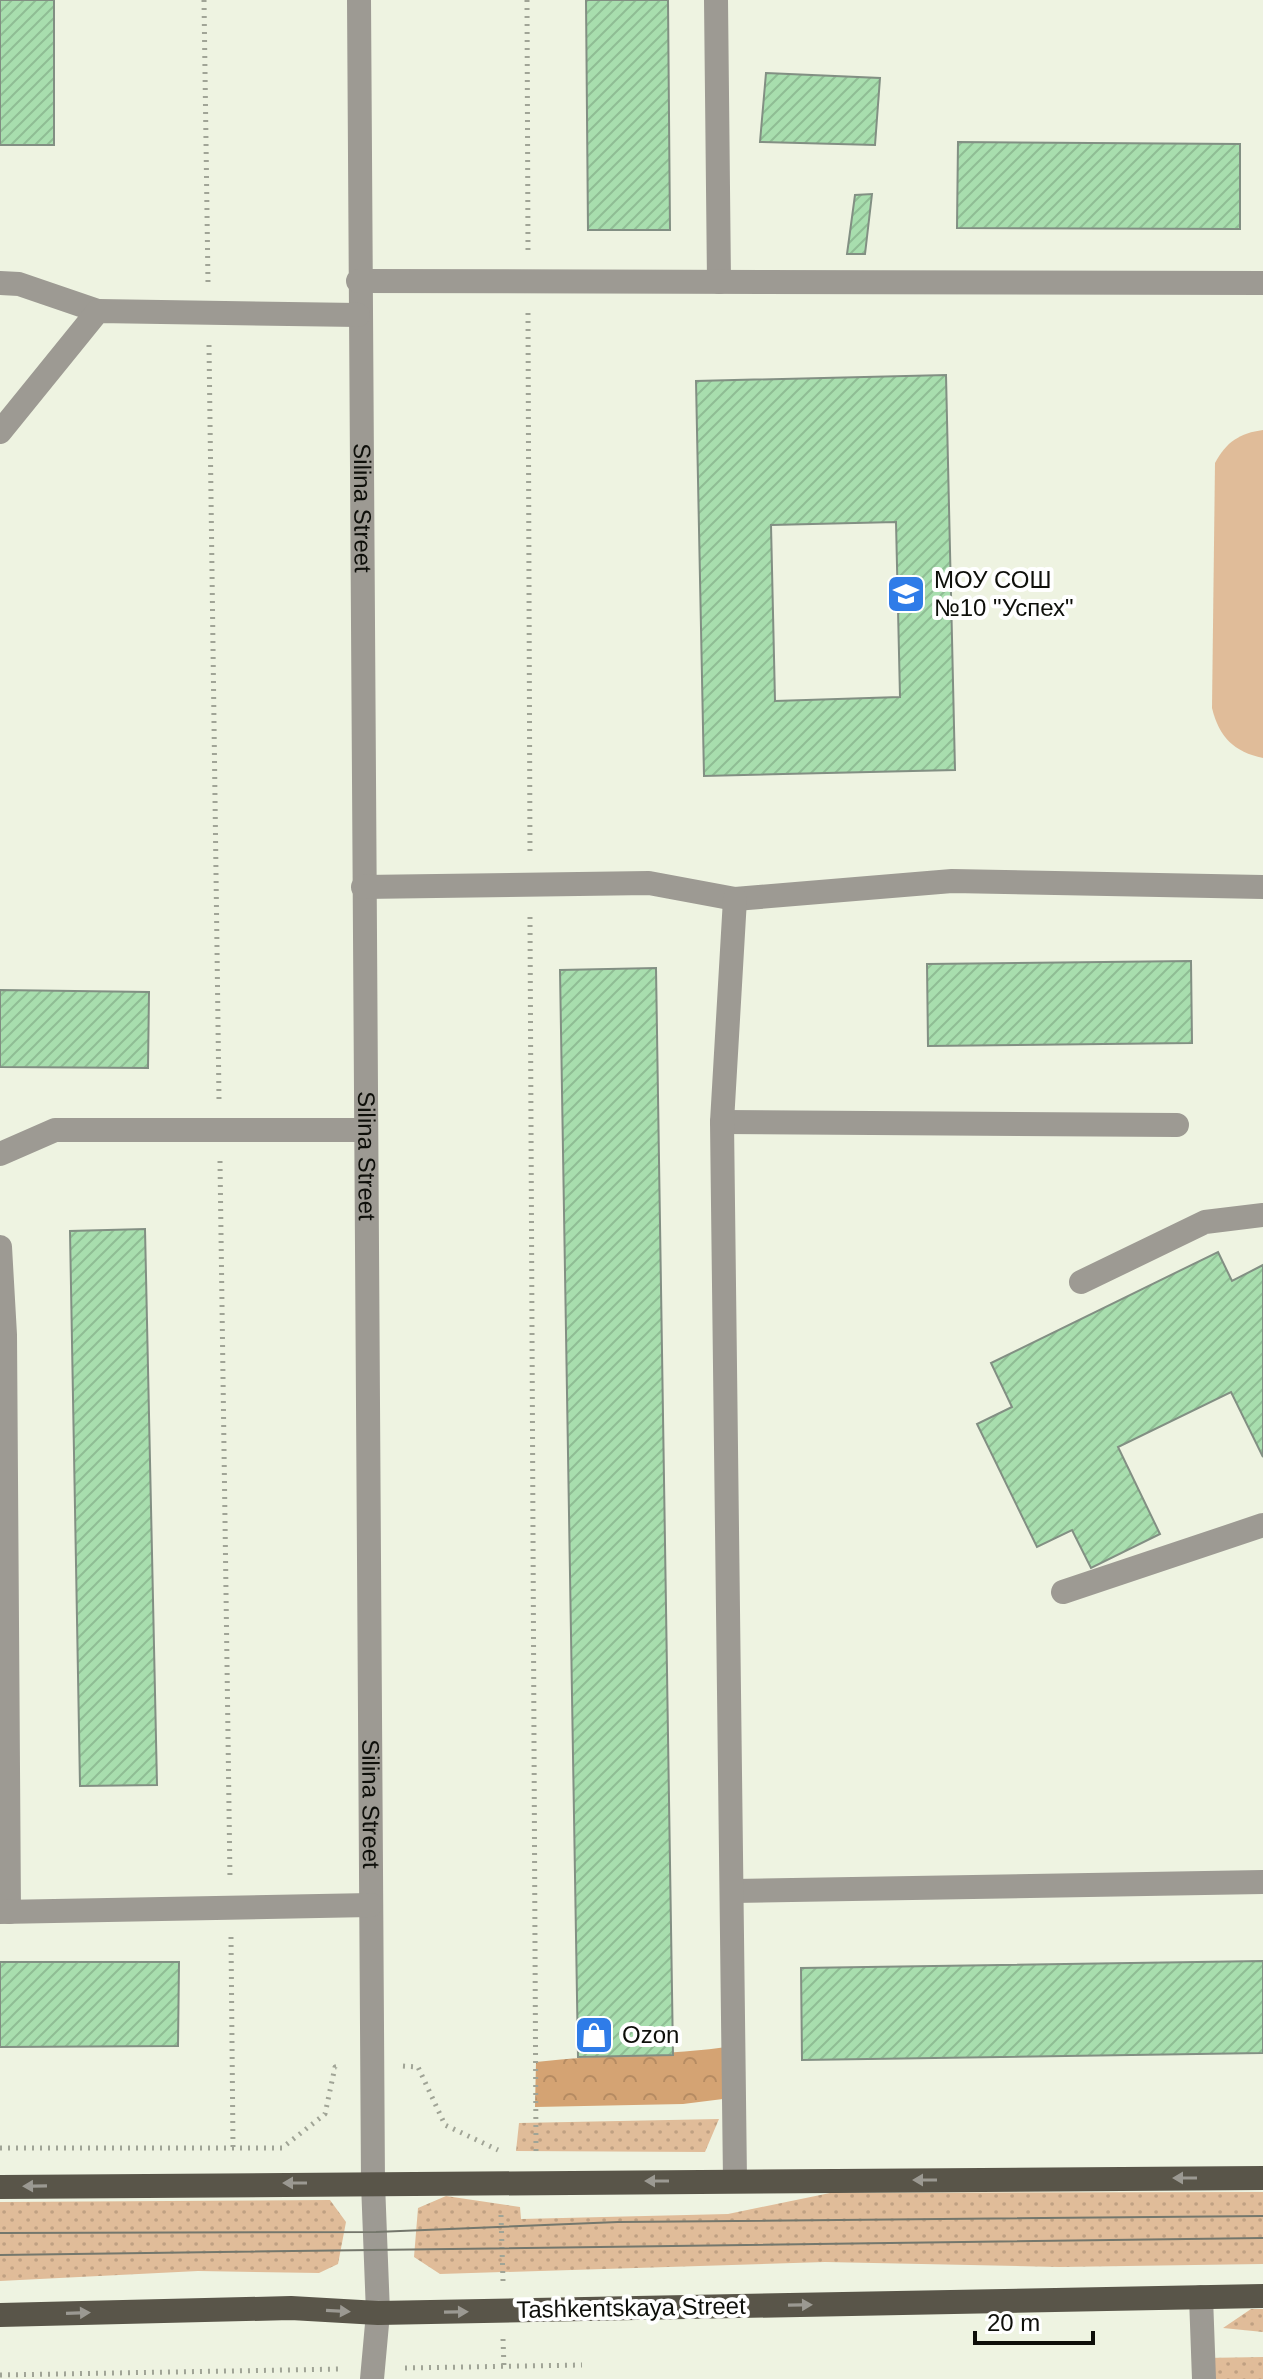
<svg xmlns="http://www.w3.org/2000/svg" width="1263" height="2379" viewBox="0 0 1263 2379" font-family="Arial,sans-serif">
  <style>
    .grass { fill: url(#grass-dots) }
    .forest { fill: url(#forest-crowns) }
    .park { fill: #e0bc99 }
    .building { fill: url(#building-hatch); stroke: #828f83; stroke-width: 2; fill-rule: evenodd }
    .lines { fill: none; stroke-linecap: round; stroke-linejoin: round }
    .path { stroke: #a0a496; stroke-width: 5; stroke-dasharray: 2 6; stroke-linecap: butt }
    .minor { stroke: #9d9a93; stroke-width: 24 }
    .major { stroke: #595549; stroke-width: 24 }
    .tram { stroke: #74776c; stroke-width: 2 }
    .oneway { fill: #9b9992 }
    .labels { text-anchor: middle; stroke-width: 8; stroke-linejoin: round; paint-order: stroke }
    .street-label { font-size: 24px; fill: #0e0f0a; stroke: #fff }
    .poi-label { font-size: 24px; fill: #0e0f0a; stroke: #fff; text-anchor: start }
  </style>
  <defs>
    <pattern id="grass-dots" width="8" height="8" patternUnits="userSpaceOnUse" patternTransform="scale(2)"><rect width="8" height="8" fill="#e0bc99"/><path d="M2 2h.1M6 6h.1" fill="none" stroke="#bfa082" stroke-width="1.8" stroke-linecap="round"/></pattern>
    <pattern id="forest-crowns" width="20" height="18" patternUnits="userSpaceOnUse" patternTransform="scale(2)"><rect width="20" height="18" fill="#d4a373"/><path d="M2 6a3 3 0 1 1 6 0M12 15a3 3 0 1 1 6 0" fill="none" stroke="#b58b62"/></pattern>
    <pattern id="building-hatch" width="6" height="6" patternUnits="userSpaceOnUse" patternTransform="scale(2)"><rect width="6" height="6" fill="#a8deae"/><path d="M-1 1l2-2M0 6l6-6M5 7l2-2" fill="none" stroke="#8fbd94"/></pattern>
  </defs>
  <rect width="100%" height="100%" fill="#eef3e1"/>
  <path class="grass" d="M719,2119L705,2152L516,2151L519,2123Z
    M1263,2192V2264L1059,2267L825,2262L440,2274L414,2257L418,2208L446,2196L520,2207L521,2219L728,2214L830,2193Z
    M330,2200L346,2222L338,2264L319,2273L198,2271L0,2281V2202Z
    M1251,2309H1263V2332L1223,2328Z
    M1263,2357V2379H1204L1203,2358Z"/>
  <path class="forest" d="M734,2046L739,2097L683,2104L535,2107L536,2062C602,2054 668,2056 734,2046Z"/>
  <path class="park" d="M1263,430V758C1234,752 1219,737 1212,708L1215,463C1226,442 1240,433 1263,430Z"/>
  <path class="building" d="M0,0H54V145H0Z
    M586,0H668L670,230H588Z
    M766,73L880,78L875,145L760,142Z
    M958,142L1240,144V229L957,228Z
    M872,194L865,254H847L855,195Z
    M946,375L955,770L704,776L696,381ZM896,522L900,697L775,701L771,525Z
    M1191,961L1192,1043L928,1046L927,964Z
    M656,968L673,2055L578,2057L560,970Z
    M0,990L149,992L148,1068L0,1067Z
    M145,1229L157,1785L80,1786L70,1231Z
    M1218,1252L1232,1281L1263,1265V1457L1231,1392L1118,1447L1160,1534L1091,1568L1072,1530L1037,1547L977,1424L1012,1407L991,1363Z
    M1263,1961V2053L802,2060L801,1968Z
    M0,1962H179L178,2046L0,2047Z"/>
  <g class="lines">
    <path class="path" d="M204,0L208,283
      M527,0L528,251
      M528,313L530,855
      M209,345L219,1099
      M530,917L536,2151
      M220,1161L230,1879
      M231,1937L233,2147
      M403,2066L418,2067L445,2125L498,2150
      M0,2148H282L325,2114L335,2067L341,2066
      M501,2215L503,2281
      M503,2339L504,2367
      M405,2368L582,2365
      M0,2375L343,2369"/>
    <g class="minor">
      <path id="s1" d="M359,0L373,2183L378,2313L372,2379"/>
      <path d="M716,0L719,282"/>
      <path d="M358,281L1263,283"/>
      <path d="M0,283L19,284L98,311"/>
      <path d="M0,432L98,311L358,315"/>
      <path d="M363,887L649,883L735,899L952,881L1263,887"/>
      <path d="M722,1122L1177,1125"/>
      <path d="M0,1154L55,1130H365"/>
      <path d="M0,1247L5,1335L9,1912"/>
      <path d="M1081,1282L1205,1222L1263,1215"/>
      <path d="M1063,1592L1263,1525"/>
      <path d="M733,1891L1263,1882"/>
      <path d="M0,1912L371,1905"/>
      <path d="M735,2180L722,1122L735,899"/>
      <path d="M1201,2297L1204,2379"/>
    </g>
    <path class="major" d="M0,2187L1263,2178
      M0,2315L291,2308L378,2313L1263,2296"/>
    <path class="tram" d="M0,2233L376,2232L618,2222L1263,2216
      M0,2255L1263,2238"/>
  </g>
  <defs><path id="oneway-solid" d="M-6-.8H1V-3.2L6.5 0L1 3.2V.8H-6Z" transform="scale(2)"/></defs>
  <g class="oneway">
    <use href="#oneway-solid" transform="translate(1185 2178) rotate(180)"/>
    <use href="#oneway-solid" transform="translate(925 2180) rotate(180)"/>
    <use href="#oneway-solid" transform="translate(657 2181) rotate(180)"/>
    <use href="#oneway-solid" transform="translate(295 2183) rotate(180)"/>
    <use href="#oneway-solid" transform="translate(35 2186) rotate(179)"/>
    <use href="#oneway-solid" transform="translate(800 2305) rotate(-1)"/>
    <use href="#oneway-solid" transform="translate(338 2311) rotate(3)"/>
    <use href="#oneway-solid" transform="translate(456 2312) rotate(-1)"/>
    <use href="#oneway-solid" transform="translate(78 2313) rotate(-2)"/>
  </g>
  <defs>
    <g id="school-square" transform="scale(2)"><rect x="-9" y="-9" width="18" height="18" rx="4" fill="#2f7ce8" stroke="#fff"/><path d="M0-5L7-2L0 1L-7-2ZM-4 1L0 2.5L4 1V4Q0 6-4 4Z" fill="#fff"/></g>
    <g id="shop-square" transform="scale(2)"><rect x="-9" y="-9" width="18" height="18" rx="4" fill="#2f7ce8" stroke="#fff"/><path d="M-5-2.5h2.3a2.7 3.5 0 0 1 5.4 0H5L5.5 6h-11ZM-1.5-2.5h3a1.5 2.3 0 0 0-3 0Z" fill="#fff"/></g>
  </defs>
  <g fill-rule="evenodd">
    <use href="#school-square" x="906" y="594"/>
    <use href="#shop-square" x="594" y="2035"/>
  </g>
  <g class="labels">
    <g class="street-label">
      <text dy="8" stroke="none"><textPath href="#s1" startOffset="508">Silina Street</textPath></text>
      <text dy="8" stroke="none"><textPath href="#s1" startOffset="1156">Silina Street</textPath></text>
      <text dy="8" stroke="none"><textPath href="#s1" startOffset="1804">Silina Street</textPath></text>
      <text transform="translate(631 2308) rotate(-1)" y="8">Tashkentskaya Street</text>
    </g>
    <g class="poi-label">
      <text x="934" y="588">МОУ СОШ<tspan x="934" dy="28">№10 "Успех"</tspan></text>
      <text x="622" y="2043">Ozon</text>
    </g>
  </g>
  <path d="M975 2331v12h118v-12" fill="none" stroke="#0e0f0a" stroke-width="4"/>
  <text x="987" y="2331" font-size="24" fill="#0e0f0a" stroke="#ffffff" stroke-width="6" paint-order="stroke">20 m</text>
</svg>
